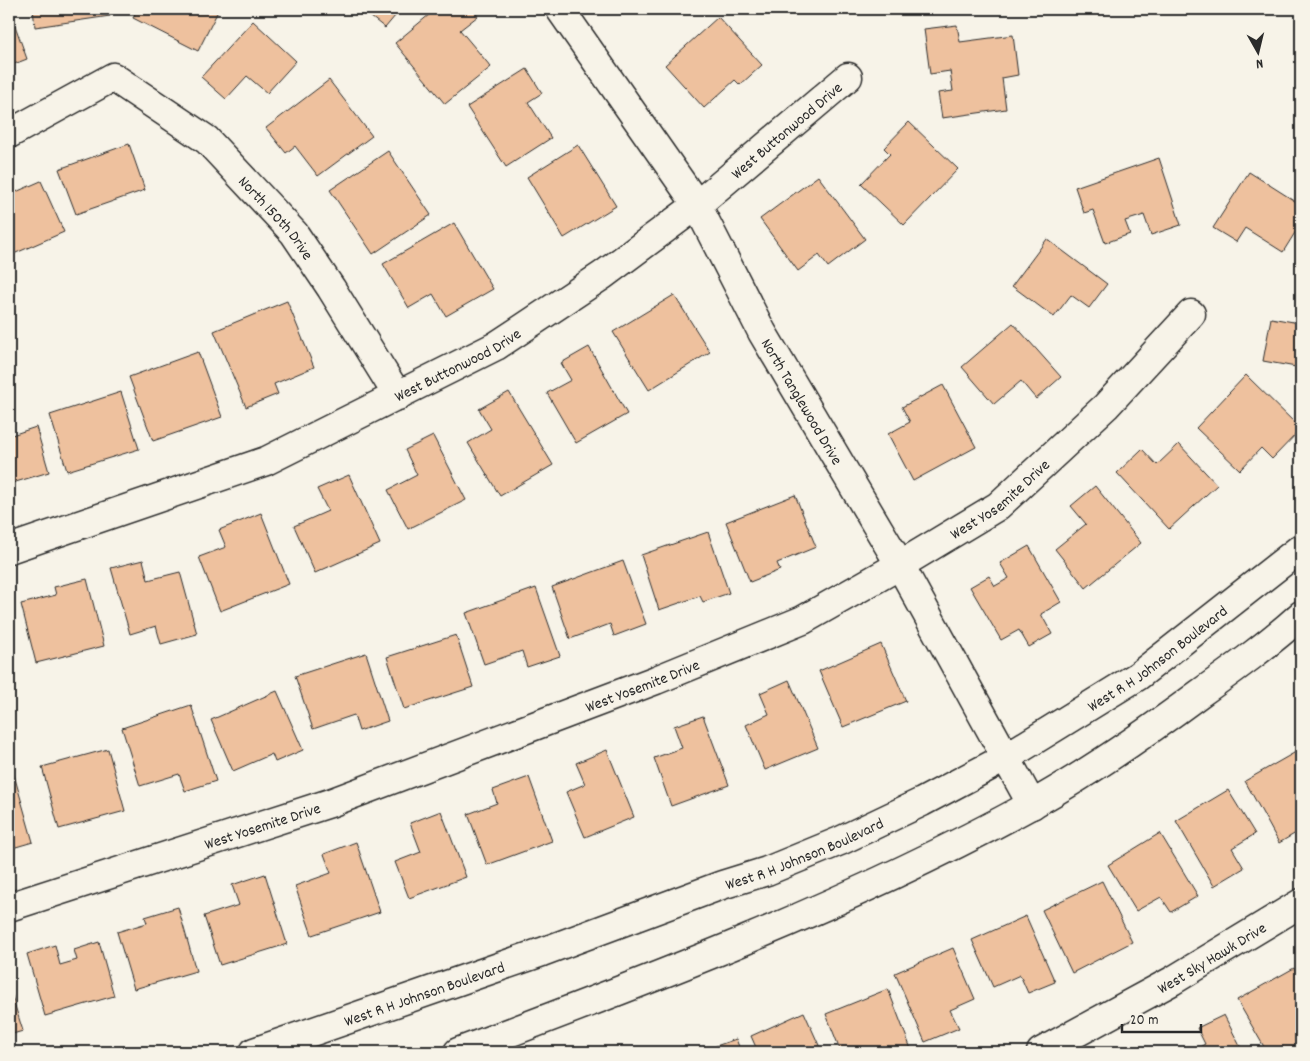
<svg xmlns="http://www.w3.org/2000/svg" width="1310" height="1061" viewBox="0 0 1310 1061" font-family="Dekko,sans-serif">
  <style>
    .building { fill: #eec19e; stroke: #2b2b2b }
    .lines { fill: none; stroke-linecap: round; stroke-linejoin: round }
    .minor-casing { stroke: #2b2b2b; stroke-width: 31 }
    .secondary-casing { stroke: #2b2b2b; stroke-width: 31 }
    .minor { stroke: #f7f3e8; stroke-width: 28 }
    .secondary { stroke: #f7f3e8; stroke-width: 28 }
    .labels { text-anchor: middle; stroke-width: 4.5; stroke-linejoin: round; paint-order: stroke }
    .street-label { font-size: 16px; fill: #2b2b2b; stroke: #f7f3e8 }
  </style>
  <rect width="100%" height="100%" fill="#f7f3e8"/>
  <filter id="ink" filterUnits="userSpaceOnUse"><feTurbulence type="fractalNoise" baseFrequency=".02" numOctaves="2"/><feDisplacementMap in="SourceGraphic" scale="10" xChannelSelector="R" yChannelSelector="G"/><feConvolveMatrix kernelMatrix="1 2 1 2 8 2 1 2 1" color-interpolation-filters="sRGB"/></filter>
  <g filter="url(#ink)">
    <path class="building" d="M9,9L27,59L9,66Z
      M33,9H109L110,16L35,27Z
      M137,9H219L198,51L133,18Z
      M361,9H401L385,28Z
      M436,9H472L478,16L460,30L491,67L445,104L395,43Z
      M718,17L762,65L740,85L735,80L704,108L665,65Z
      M253,21L296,61L267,93L247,76L226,99L201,77Z
      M957,25L960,42L1013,35L1018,75L1002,78L1006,109L942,118L938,93L953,91L950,71L930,74L924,29Z
      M527,69L542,93L528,102L551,138L506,167L467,107Z
      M329,80L372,136L318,176L295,146L286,153L266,128Z
      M909,122L958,169L904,225L861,184L890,154L884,148Z
      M129,144L145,190L76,214L59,169Z
      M578,145L616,206L564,238L527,177Z
      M388,151L431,215L373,254L330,190Z
      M1159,158L1181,225L1151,235L1144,215L1125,221L1130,234L1105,243L1093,210L1084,213L1075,187Z
      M1249,172L1301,205V223L1283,252L1245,228L1236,242L1213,228Z
      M818,176L865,239L828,267L819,255L798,271L760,219Z
      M41,181L64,232L9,256V195Z
      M454,223L493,289L446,316L433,294L409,308L383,264Z
      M1047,239L1107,284L1089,308L1071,295L1054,317L1012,286Z
      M674,295L710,352L649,390L613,332Z
      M287,301L314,367L274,384L278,394L246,407L214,331Z
      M1301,309V356H1298L1296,367L1263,361L1271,318L1299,323Z
      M1013,323L1061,377L1036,399L1021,381L994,404L962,367Z
      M589,347L627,414L576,443L547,393L571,380L561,363Z
      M198,352L222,417L153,441L129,377Z
      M1246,375L1301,429L1272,459L1261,448L1240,470L1196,428Z
      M943,385L976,447L913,481L888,434L910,422L902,407Z
      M121,392L139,449L67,471L50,415Z
      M509,392L553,465L500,496L468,443L491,429L479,409Z
      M36,427L49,472L9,484V436Z
      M433,436L466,500L408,529L388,490L417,475L405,450Z
      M1179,444L1217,485L1169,529L1117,473L1142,449L1157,465Z
      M349,475L380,544L315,573L294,526L328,511L317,489Z
      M1095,486L1141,543L1086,588L1055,549L1086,524L1071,506Z
      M795,495L816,547L777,563L780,570L750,582L726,522Z
      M261,513L289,584L220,611L199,557L226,547L219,530Z
      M708,532L729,593L703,602L700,596L659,610L641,555Z
      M1029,546L1061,602L1041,614L1052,634L1029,647L1019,630L1001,640L970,587L989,576L995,586L1009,578L1000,563Z
      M143,560L148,580L180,572L197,634L161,644L156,626L130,634L111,568Z
      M623,561L646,624L614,636L610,624L570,639L552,587Z
      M87,579L104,646L36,663L21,604L56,595L54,587Z
      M536,588L560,656L527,667L522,651L484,664L466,613Z
      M456,635L473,687L404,709L387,657Z
      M881,644L906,701L843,727L819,671Z
      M366,653L388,721L359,731L354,715L313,729L295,676Z
      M789,680L818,748L765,770L746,725L769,714L760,693Z
      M277,691L303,750L275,762L272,754L233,771L211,720Z
      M191,705L216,781L185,791L179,774L140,786L122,728Z
      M703,716L729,785L671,806L654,758L682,748L674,726Z
      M108,749L125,811L59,829L42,767Z
      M1301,749V830L1279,843L1245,781Z
      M607,750L634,817L585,837L566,792L585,784L576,763Z
      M14,775L33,842L9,849V776Z
      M529,777L552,841L487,865L468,814L497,803L493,790Z
      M1228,790L1255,834L1232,848L1244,868L1214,886L1176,821Z
      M441,811L466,877L409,898L395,862L421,852L410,823Z
      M1160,833L1198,896L1171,912L1161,897L1136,911L1108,865Z
      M356,842L380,912L312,935L295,886L331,873L324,854Z
      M265,874L287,944L220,965L204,916L239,905L232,885Z
      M1102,881L1132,942L1072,973L1042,910Z
      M178,907L196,971L134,989L117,932L147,923L145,917Z
      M1026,916L1055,982L1028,993L1020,975L993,987L972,940Z
      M99,942L114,996L45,1016L27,954L55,945L60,965L77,960L74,950Z
      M953,948L975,999L950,1010L959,1028L925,1042L895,973Z
      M1294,968L1301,980V1044L1287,1052H1267L1237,1000Z
      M9,987L23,1031L9,1035Z
      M888,989L911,1049L904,1052H841L826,1014Z
      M804,1012L822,1052H758L751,1036Z
      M1224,1015L1243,1052H1190L1205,1044L1197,1028Z
      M736,1039L741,1052H699Z"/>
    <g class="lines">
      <g class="minor-casing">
        <g id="minor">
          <path id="s1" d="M560,9L697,205L762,332L900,565L1032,805"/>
          <path id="s2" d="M9,134L113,77L207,140L294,233L331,288L398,396"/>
          <path id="s3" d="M9,549L266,461L496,346L603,275L697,205L848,77"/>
          <path id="s4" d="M9,907L330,803L656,680L803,620L900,565L998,506L1106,406L1191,314"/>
          <path id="s5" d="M1041,1052L1172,981L1301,903"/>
        </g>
      </g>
      <g class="secondary-casing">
        <g id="secondary">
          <path id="s6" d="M254,1052L542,952L722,885L767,871L840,841L922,802L1005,758L1138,676L1301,548"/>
          <path d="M458,1052C653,979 848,905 1031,805C1089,773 1145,734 1199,694C1234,669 1269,644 1301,615"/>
        </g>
      </g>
      <use href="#minor" class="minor"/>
      <use href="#secondary" class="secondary"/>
    </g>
  </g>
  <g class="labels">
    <g class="street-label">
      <text dy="6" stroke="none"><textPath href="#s3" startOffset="891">West Buttonwood Drive</textPath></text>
      <text dy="6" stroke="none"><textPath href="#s2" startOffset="336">North 150th Drive</textPath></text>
      <text dy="6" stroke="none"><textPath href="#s3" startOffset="486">West Buttonwood Drive</textPath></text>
      <text dy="6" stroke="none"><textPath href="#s1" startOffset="462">North Tanglewood Drive</textPath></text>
      <text dy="6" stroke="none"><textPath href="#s4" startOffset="1076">West Yosemite Drive</textPath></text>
      <text dy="6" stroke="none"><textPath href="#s6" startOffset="990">West R H Johnson Boulevard</textPath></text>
      <text dy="6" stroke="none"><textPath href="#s4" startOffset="671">West Yosemite Drive</textPath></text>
      <text dy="6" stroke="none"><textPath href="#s4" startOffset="266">West Yosemite Drive</textPath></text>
      <text dy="6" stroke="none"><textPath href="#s6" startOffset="585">West R H Johnson Boulevard</textPath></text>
      <text dy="6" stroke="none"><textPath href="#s5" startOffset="195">West Sky Hawk Drive</textPath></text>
      <text dy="6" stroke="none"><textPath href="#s6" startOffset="180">West R H Johnson Boulevard</textPath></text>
    </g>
  </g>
  <rect width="1310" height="1061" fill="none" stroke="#f7f3e8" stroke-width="30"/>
  <rect x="15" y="15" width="1280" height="1031" fill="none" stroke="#2b2b2b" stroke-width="2" filter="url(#ink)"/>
  <g transform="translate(1258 52) rotate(172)" stroke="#f7f3e8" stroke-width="4" paint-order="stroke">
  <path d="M0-4L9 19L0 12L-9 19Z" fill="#2b2b2b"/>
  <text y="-8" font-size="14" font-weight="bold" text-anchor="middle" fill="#2b2b2b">N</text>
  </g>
  <path d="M1122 1024v8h79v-8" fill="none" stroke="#2b2b2b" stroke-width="2.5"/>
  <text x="1130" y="1024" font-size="15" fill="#2b2b2b" stroke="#f7f3e8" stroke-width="4" paint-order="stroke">20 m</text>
</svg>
